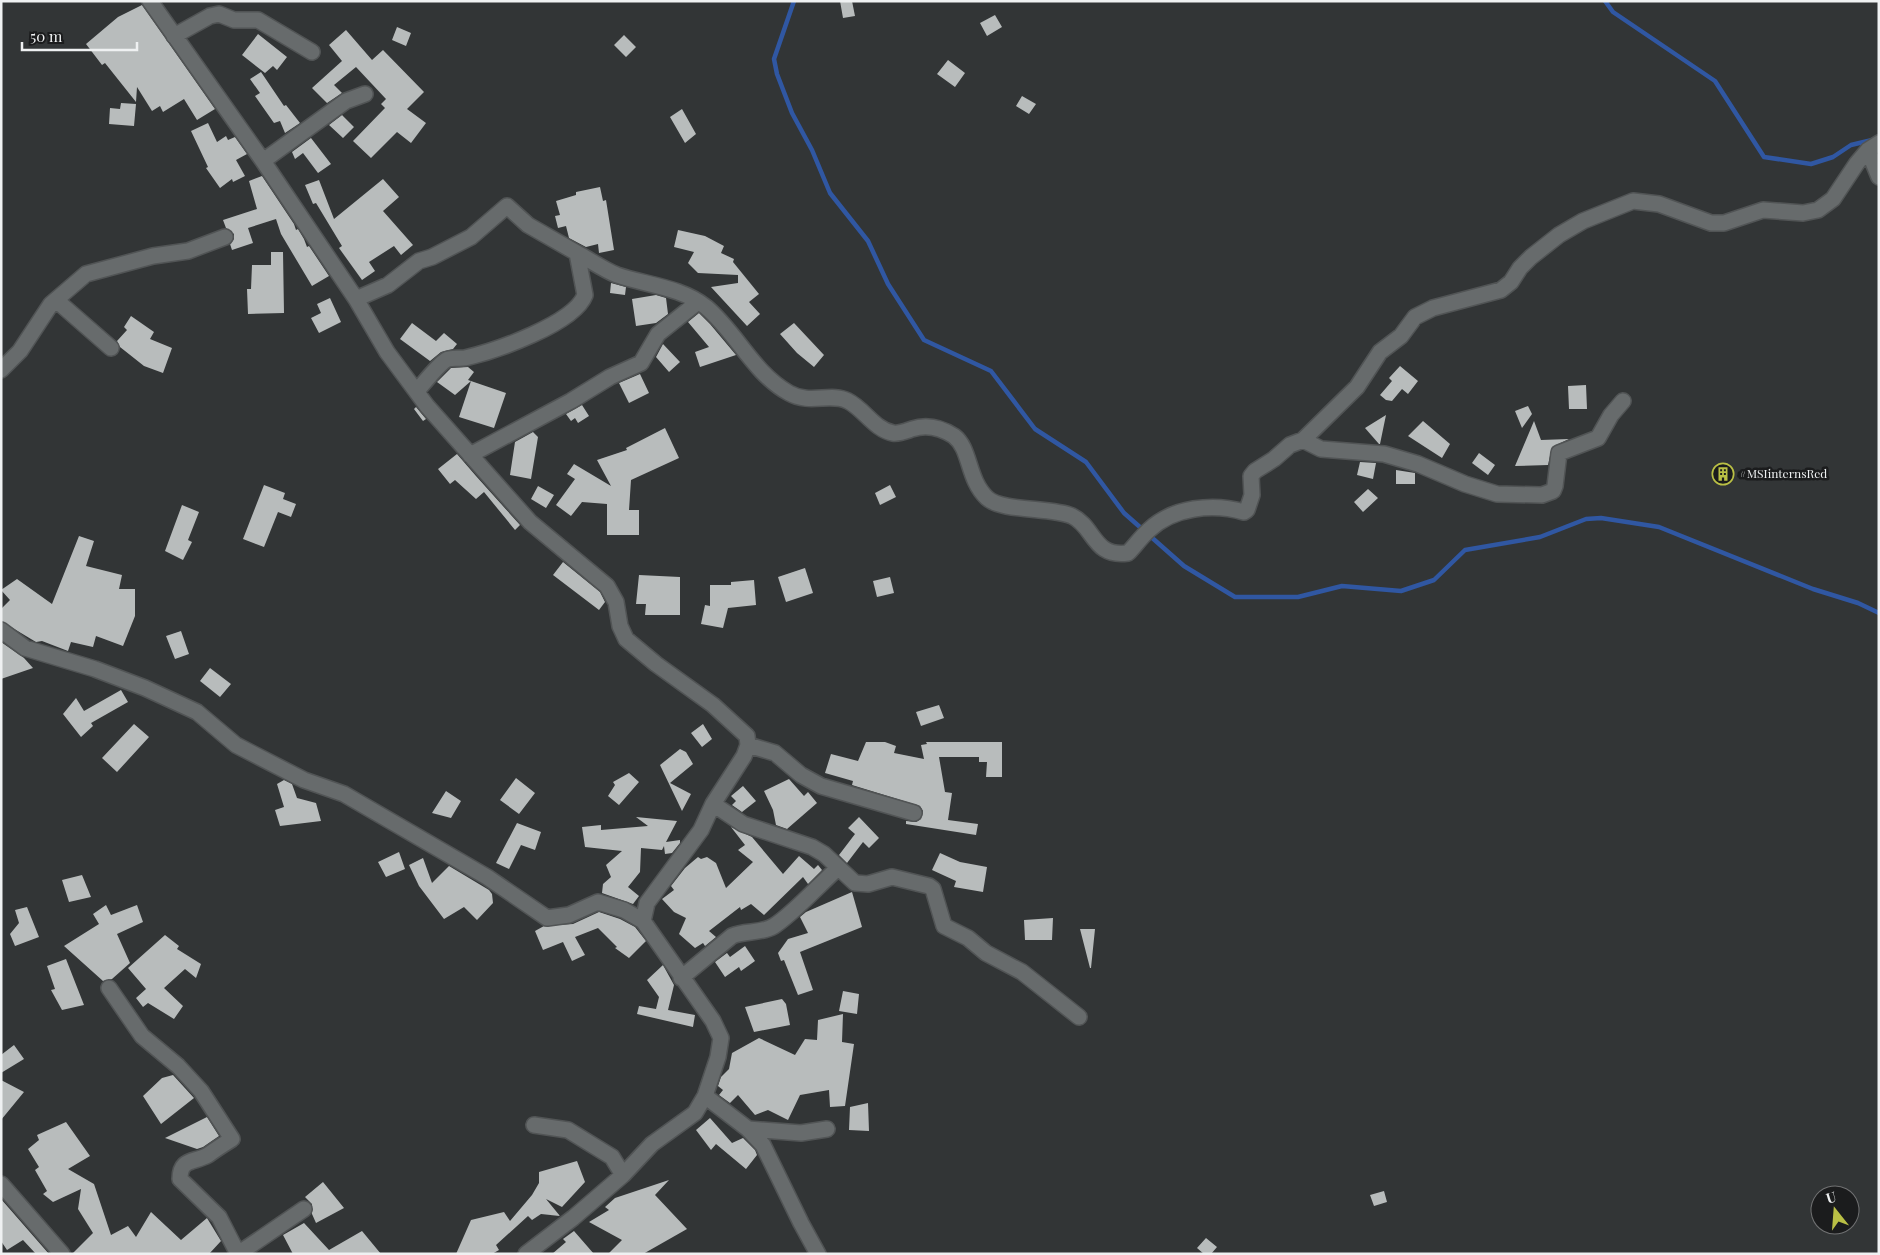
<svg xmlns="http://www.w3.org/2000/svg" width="1880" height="1255" viewBox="0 0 1880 1255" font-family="'Playfair Display',serif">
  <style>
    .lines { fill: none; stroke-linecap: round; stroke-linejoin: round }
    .stream { stroke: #3057a2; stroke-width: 4.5 }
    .building { fill: #b8bcbc }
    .minor-casing { stroke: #515455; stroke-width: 18 }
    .minor { stroke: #676b6c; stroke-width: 15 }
    .labels { text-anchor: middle; stroke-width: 5; stroke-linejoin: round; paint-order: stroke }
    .poi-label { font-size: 12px; fill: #eff1f2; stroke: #1b1c1d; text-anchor: start }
  </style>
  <rect width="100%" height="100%" fill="#323536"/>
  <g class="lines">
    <path class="stream" d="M794,1L774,59L777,74L792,113L812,150L830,193L868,241L888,284L924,340L991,371L1035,429L1086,462L1124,513L1184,566L1235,597H1298L1342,586L1401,591L1434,580L1465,550L1540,537L1586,519L1601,518L1659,527L1813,589L1858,603L1879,613
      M1605,1L1613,12L1715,81L1764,157L1811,164L1833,157L1851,145L1872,140"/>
  </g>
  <path class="building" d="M840,1H852L855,16L843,18Z
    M142,5L215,109L197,120L184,99L163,112L160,106L152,111L137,87L136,102L105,63L102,65L86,44L118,17Z
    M995,15L1002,27L987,36L980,23Z
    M397,27L411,33L406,46L392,40Z
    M346,30L372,60L383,50L424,92L407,109L426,123L411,143L397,132L371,158L353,141L385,108L381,104L386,99L356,67L334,85L342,93L327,103L312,88L342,61L329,45Z
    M258,34L287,57L277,70L273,66L265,73L242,55Z
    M624,35L636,47L626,57L614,45Z
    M948,60L965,73L955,87L937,74Z
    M261,72L284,106L286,105L300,123L285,133L280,121L274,123L255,96L260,93L250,79Z
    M1022,96L1036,104L1029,114L1016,106Z
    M121,103L136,104L134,126L109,124L110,108L120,109Z
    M682,109L696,134L685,143L670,117Z
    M342,115L354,127L343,138L329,125Z
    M208,123L217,142L226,136L228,140L235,137L247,154L236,160L245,176L233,182L232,179L220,188L206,168L208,167L191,131Z
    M311,138L331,164L318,173L303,153L295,159L292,152Z
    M262,176L294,224L296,230L298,229L304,239L307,247L309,246L329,276L312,286L281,234L276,219L248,228L253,243L232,250L230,244L234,239V234L226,228L223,220L257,209L249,181Z
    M383,179L399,197L383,211L413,245L401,255L394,246L369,262L375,271L362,280L339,248L342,246L316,203L313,204L305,185L319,180L334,219Z
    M600,187L603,201L606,200L614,250L599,253L598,244L586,247L569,238L566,226L558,228L555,216L560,215L556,201L576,195V192Z
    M678,230L705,236L724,246L721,253L734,259L733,262L759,294L749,302L760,314L747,326L711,287L738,283V275L698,273L688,263L694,252L674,247Z
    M271,252H283L284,313L248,314L247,289H251L252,265H271Z
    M611,283L626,287L625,295L610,293Z
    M656,295L666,298L668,314L656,323L636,326L632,299Z
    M330,298L341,322L319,333L311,318L321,313L317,304Z
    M699,313L710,324L736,355L700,367L695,352L709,347L688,322Z
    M131,316L154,332L150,339L172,348L163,373L144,366L120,347L117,341L127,330L124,327Z
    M412,323L436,341L444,333L457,344L453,349L441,352L430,361L400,339Z
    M794,323L824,355L814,367L797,353L780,334Z
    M663,344L680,362L669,372L656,357Z
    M1400,366L1418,381L1408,394L1402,389L1392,401L1386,400L1380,395L1392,381L1389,378Z
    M468,367L474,372L468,380L506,393L494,428L459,417L471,381L455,395L437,382L451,368Z
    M640,374L649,393L629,403L619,383Z
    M1586,385L1587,409H1569L1568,386Z
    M582,405L589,416L578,423L575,418L571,421L566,414Z
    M1528,406L1532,414L1522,428L1515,411Z
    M416,407L426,419L423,421L414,409Z
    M1386,415L1380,444H1379L1365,428Z
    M1423,421L1450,444L1442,458L1408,436Z
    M1534,421L1541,440L1569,439L1552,447L1548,465L1515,466Z
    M665,428L679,458L631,480L629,510H639V535H607V504L582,502L571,516L556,505L575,479L567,474L574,464L611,486L597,460L627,450L626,448Z
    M533,432L538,437L531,479L510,475L515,442Z
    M1479,453L1495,465L1488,475L1472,463Z
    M457,454L476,476L520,525L515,530L484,492L476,499L455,480L450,484L438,469Z
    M1360,462L1376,463L1373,479L1357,475Z
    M1396,470L1415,473V484H1396Z
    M264,485L285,493L283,499L296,504L291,517L278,512L264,547L243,539Z
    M890,485L896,497L880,505L875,493Z
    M538,486L554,495L546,508L531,499Z
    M1368,489L1378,498L1363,512L1354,502Z
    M182,505L199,512L188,540L192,542L183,560L165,551Z
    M79,536L94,541L86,566L122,575L119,589H135V616L123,646L96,636L93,647L71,642L68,651L42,641L36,642L1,621V609L10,600L1,590L17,579L52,604Z
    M563,562L600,592L605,602L599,610L553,575Z
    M805,568L813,593L786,602L778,577Z
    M639,575L680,577V615H645L646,604H636Z
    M890,577L894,593L877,597L873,581Z
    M754,580L756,605L728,608L723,628L701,624L705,605L710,606V585H731V582Z
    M181,631L189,654L175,659L166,636Z
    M1,642L24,658L33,668L1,679Z
    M210,668L231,684L220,697L200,681Z
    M121,690L128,702L91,723L93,726L81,737L63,714L76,698L84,711Z
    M939,705L944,718L921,726L916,712Z
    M134,724L149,737L117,772L102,758Z
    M703,724L712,739L702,747L691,733Z
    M866,742H885L896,746L894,753L924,759L921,745L927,744L926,742H1002V777H986L987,762H979V757H939L945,792L952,793L948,820L978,824L976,835L906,824V821L916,822L921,819L923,811L920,806L852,785L853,781L825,773L831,754L858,761Z
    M680,749L686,752L693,764L670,783L691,794L682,811L660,765Z
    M629,773L639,782L619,805L608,796L615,785L613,782Z
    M516,778L535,793L519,814L500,800Z
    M789,779L804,796L808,792L817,803L787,829L776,825L773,810L764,791Z
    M284,780L292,784L297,798L316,803L321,821L280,826L275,810L284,807L277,784Z
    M743,786L756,801L742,812L732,805L736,801L731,796Z
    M446,791L461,801L451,818L432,813Z
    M636,817L677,821L666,842L680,840V843L672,853L665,854L664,846L662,850L641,848L640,872L628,887L639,896L633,904L602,893L603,884L611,877L606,865L622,851L585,847L582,827L601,825V830L648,826Z
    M859,817L879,838L869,848L863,842L847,863L839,855L855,834L848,828Z
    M517,823L541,832L535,850L521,845L509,869L496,863Z
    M731,827L752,837L783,874L799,856L814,869L818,865L822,870L808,884L803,877L764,915L751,904L741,910L740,907L709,931L716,937L705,946L703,943L695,948L679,934L686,918L674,912L662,899L674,890L671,886L685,868L698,857L701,859L707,857L716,863L726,888L753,862L738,850L745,845Z
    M399,852L405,869L386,877L378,862Z
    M940,853L960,862L987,867L983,892L954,887L956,881L932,870Z
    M423,858L432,883L449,866L489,890L492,894L493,903L477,920L464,907L444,919L419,886L409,865Z
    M82,875L91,897L69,902L62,880Z
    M852,892L862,927L800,952L813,990L798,995L784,960L781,961L778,953L788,939L808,933L800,917L806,912Z
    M106,905L111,915L137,905L143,922L117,934L130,963L112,979L103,981L64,946L99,924L93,914Z
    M27,907L39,937L15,946L10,934L19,923L15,910Z
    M599,912L620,919L635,927L646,941L629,958L615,948L617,947L598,928L575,937L585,955L572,961L563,942L543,950L535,931L544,926L573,924Z
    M1053,918L1052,940H1025L1024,920Z
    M1080,929H1095L1091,968H1090Z
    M165,935L179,946L177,949L201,964L196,978L185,969L164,988L183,1006L174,1019L148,1003L143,1007L136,998L146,989L128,968Z
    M745,946L755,961L741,971L739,967L725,977L715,962L727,953L730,957Z
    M66,959L84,1005L62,1010L51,990L55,989L47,966Z
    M663,965L674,985L668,1010L695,1015L693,1027L637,1014L639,1006L656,1009L659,997L647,980Z
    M843,991L859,994L857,1014L839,1011Z
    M782,999L786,1004L790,1025L754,1032L745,1007Z
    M843,1014L842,1042L854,1044L845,1106L830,1107L829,1090L800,1095L788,1120L768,1110L755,1115L738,1095L730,1103L719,1095L723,1090L718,1086L721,1077L729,1069L732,1053L759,1038L795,1055L805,1039L817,1040L818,1020Z
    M14,1045L24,1059L1,1073V1055Z
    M173,1075L194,1098L161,1124L143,1096L162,1078Z
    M1,1080L24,1092L1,1120Z
    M868,1103L869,1131L849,1130L850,1107Z
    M207,1117L219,1136L203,1147L197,1149L165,1138Z
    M710,1118L732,1143L743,1138L755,1150L757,1155L746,1169L716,1144L711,1150L696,1130Z
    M66,1122L90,1156L68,1169L94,1184L111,1235L128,1226L136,1237L151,1212L181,1240L207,1218L221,1241L209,1254H72L93,1233L78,1209L81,1189L53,1202L43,1194L47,1191L35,1170L39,1167L28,1149L39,1140L37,1135Z
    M577,1161L585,1182L562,1207L546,1199L560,1216L541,1214L532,1220L528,1216L496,1245L499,1250L492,1254H456L471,1220L504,1212L510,1221L532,1195L539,1183V1172Z
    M669,1180L655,1195L687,1229L643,1254H608L622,1240L589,1222L609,1210L605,1207L615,1198Z
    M323,1182L344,1208L316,1223L312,1214V1204L305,1197Z
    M1384,1191L1387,1202L1374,1206L1370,1195Z
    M1,1199L49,1254H36L23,1240L7,1250L1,1241Z
    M304,1223L329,1250L362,1231L381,1254H293L283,1235Z
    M574,1231L594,1254H552L566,1242L563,1239Z
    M1206,1238L1217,1247L1211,1254H1204L1197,1248Z"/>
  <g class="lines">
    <g class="minor-casing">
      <path id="minor" d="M150,1L263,161L356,299L387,352L427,406L530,522L607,586L616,602L620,626L626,639L656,664L713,705L747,736L748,745L744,756L713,804L701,830L647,903L643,921
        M174,36L210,16L219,14L234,20H258L312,52
        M1868,150L1879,177
        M263,161L346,101L365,94
        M356,299L388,285L419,261L432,257L471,237L507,206L528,225L577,253
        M56,300L111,348
        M1,370L20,351L51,304L86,274L153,256L188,251L225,237
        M417,391C424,383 438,365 446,360C451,357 460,359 465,358C495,351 574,324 585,295L577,253C590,260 604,270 617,275C646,285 681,287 706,307C737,333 753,373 789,393C810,405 831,392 848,401C864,409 875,430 893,433C899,434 906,431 912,429C927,424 940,427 954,436C971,449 967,479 987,498C1002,512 1052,507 1072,516C1095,527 1093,558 1128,553C1135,546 1141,537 1149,530C1173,507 1213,503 1244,512L1247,510L1252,495L1251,476L1255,471L1274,459L1290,445L1303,440L1357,387L1380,352L1401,336L1415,317L1433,308L1501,290L1511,282L1520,268L1531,257L1559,235L1583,221L1633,201L1659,204L1711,223H1724L1763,210L1803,213L1818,210L1833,199L1857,163L1868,150L1879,143
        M1303,440L1321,449L1384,454L1418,464L1465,484L1497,494L1542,495L1553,491L1555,486L1559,453L1598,438L1611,415L1623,401
        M470,455L571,401L610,377L641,363L658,334L698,302
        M1,630L25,648L95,669L145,688L197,712L236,745L304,780L344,794L487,877L547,918L569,915L598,902L624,910L643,921L713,1021L721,1038L718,1057L705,1096L695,1113L652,1144L623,1175L573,1218L526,1254
        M748,745L775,753L801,775L821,786L914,813
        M713,804L743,824L812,847L824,854L855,883L868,884L892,877L929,886L933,889L944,926L968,938L986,953L1022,972L1079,1017
        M681,978L732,936C745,930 761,934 774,926C793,914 820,884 838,868
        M109,988L142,1036L178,1066L201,1091L232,1139C224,1144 216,1149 208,1155C194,1163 180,1158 180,1179L219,1217L238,1254
        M705,1096L748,1129L763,1145L801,1223L818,1254
        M534,1125L568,1130L612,1157L623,1175
        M748,1129L801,1133L827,1129
        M1,1184L62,1254
        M238,1254L304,1209"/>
    </g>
    <use href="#minor" class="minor"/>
  </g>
  <defs>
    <g id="building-ring" transform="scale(1.125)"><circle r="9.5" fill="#1b1c1d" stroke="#bac045" stroke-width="1.5"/><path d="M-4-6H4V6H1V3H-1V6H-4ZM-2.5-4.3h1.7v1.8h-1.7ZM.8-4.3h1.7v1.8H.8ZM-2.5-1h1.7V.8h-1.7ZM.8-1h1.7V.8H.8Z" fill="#bac045"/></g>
  </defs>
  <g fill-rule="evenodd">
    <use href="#building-ring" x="1723" y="474"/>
  </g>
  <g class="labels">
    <g class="poi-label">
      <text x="1739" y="478">#MSIinternsRed</text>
    </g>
  </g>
  <rect width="1880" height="1255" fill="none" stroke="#eff1f2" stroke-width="5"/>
  <g transform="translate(1835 1210) rotate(343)"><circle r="24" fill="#1b1c1d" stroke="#707172"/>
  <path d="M0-4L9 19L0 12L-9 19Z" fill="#bac045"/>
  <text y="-8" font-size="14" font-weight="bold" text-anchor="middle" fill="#eff1f2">U</text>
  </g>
  <path d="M22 42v8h115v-8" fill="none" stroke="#eff1f2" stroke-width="2.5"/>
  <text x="30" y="42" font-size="15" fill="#eff1f2" stroke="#1b1c1d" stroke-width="4" paint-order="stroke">50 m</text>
</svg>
